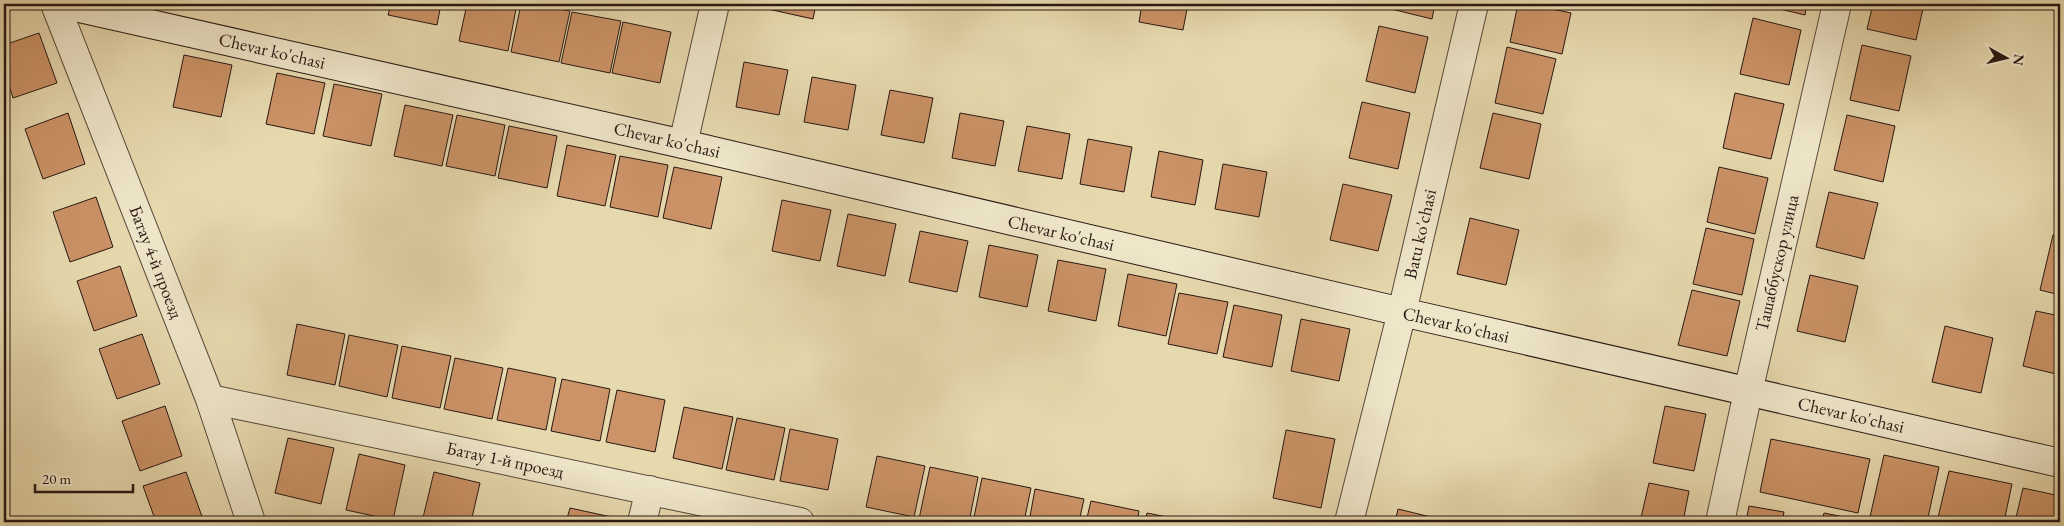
<svg xmlns="http://www.w3.org/2000/svg" width="2064" height="526" viewBox="0 0 2064 526" font-family="'EB Garamond',serif">
  <style>
    .building { fill: #cb9367; stroke: #281813 }
    .lines { fill: none; stroke-linecap: round; stroke-linejoin: round }
    .street-casing { stroke: #58483a; stroke-width: 30 }
    .secondary-casing { stroke: #281813; stroke-width: 30 }
    .street { stroke: #efe6ca; stroke-width: 28 }
    .secondary { stroke: #efe6ca; stroke-width: 28 }
    .labels { text-anchor: middle; stroke-width: 4; stroke-linejoin: round; paint-order: stroke }
    .street-label { font-size: 18px; fill: #281813; stroke: #efe6ca }
  </style>
  <rect width="100%" height="100%" fill="#e7d9ae"/>
  <filter id="stains"><feTurbulence type="fractalNoise" baseFrequency=".004" numOctaves="4"/><feColorMatrix values="0 0 0 0 .2 0 0 0 0 .09 0 0 0 0 .02 0 0 0 .5 -.17"/></filter>
  <radialGradient id="worn" r=".72"><stop offset=".6" stop-color="#630" stop-opacity="0"/><stop offset="1" stop-color="#630" stop-opacity=".3"/></radialGradient>
  <path class="building" d="M332,4H357L356,9Z
    M391,4H441L437,25L388,15Z
    M467,4H517L508,51L459,41Z
    M521,4H535L570,11L559,62L511,52Z
    M751,4H816L813,19L750,5Z
    M1142,4H1188L1183,30L1139,22Z
    M1384,4H1435L1432,19L1383,7Z
    M1518,4H1529L1571,13L1562,54L1510,42Z
    M1759,4H1807L1805,15Z
    M1873,4H1924L1916,40L1867,29Z
    M572,12L621,21L610,73L561,63Z
    M1753,18L1801,30L1789,85L1740,74Z
    M623,22L671,32L660,83L612,73Z
    M1379,26L1428,37L1415,93L1366,81Z
    M39,33L57,83L13,98L4,70V45Z
    M1862,45L1911,56L1899,111L1850,100Z
    M1507,47L1556,59L1543,114L1495,103Z
    M184,55L232,65L221,117L173,107Z
    M744,62L788,70L779,115L736,107Z
    M277,73L325,83L314,134L266,124Z
    M812,77L856,85L848,130L804,122Z
    M334,84L382,94L371,146L323,136Z
    M890,90L933,98L924,143L881,135Z
    M1735,93L1784,104L1771,159L1723,148Z
    M1362,102L1410,113L1398,169L1349,158Z
    M405,105L453,115L442,166L394,156Z
    M68,113L85,164L43,179L25,129Z
    M960,113L1004,121L995,166L952,158Z
    M1493,113L1541,124L1529,179L1480,168Z
    M457,115L505,125L495,176L446,166Z
    M1847,115L1895,126L1883,182L1834,170Z
    M509,126L557,136L547,188L498,178Z
    M1027,126L1070,134L1062,179L1018,171Z
    M1088,139L1132,147L1124,192L1080,184Z
    M567,145L616,155L605,206L557,196Z
    M1159,151L1203,160L1195,205L1151,197Z
    M620,156L668,165L658,217L610,207Z
    M1223,164L1267,172L1259,217L1215,209Z
    M674,167L722,177L711,229L663,218Z
    M1719,167L1768,178L1755,234L1707,222Z
    M1343,184L1392,195L1378,251L1330,240Z
    M1829,192L1878,203L1864,259L1816,247Z
    M96,197L113,247L70,262L53,212Z
    M782,200L831,210L820,261L772,251Z
    M848,214L896,224L885,276L837,266Z
    M1470,218L1519,230L1506,285L1457,274Z
    M1706,228L1754,239L1742,295L1693,284Z
    M920,231L968,241L957,292L909,282Z
    M2053,235L2060,236V295L2040,290Z
    M989,245L1038,255L1027,307L979,297Z
    M1058,260L1106,269L1096,321L1048,311Z
    M120,266L137,316L94,331L77,281Z
    M1128,274L1177,284L1166,336L1118,326Z
    M1810,275L1858,286L1845,342L1797,331Z
    M1692,290L1740,301L1727,356L1678,345Z
    M1179,293L1228,302L1217,354L1168,344Z
    M1234,305L1282,315L1272,367L1223,357Z
    M2036,311L2060,316V375L2023,366Z
    M1301,319L1350,329L1339,381L1291,371Z
    M297,324L345,334L335,385L287,375Z
    M1945,326L1993,338L1981,393L1932,382Z
    M142,334L160,384L117,399L99,349Z
    M349,335L398,345L387,397L339,386Z
    M402,346L451,356L440,408L392,398Z
    M455,358L503,368L492,419L444,409Z
    M508,368L556,378L546,430L497,420Z
    M562,379L610,389L600,441L551,431Z
    M617,390L665,400L655,452L606,442Z
    M165,406L182,456L140,471L122,421Z
    M1665,406L1706,414L1694,471L1653,463Z
    M684,407L733,417L722,469L673,458Z
    M737,418L785,428L774,480L726,470Z
    M790,429L838,439L828,490L780,481Z
    M1286,430L1335,439L1321,508L1273,498Z
    M288,438L334,448L321,504L275,493Z
    M1771,439L1870,459L1858,513L1760,492Z
    M359,454L405,465L393,520L346,510Z
    M1884,455L1939,467L1927,522H1893L1870,517Z
    M877,456L925,466L914,517L866,507Z
    M930,467L978,477L969,522H937L919,519Z
    M1949,471L2012,484L2004,522H1937Z
    M186,472L204,522H156L143,486Z
    M434,472L480,483L471,522H422Z
    M982,478L1031,488L1024,522H973Z
    M1649,483L1689,491L1683,522H1640Z
    M2023,488L2060,496V522H2015Z
    M1035,489L1084,499L1079,522H1029Z
    M1091,501L1139,511L1137,522H1086Z
    M1749,506L1784,512L1782,522H1746Z
    M570,508L616,518L615,522H566Z
    M1398,509L1439,519L1438,522H1395Z
    M1147,513L1192,522H1145Z
    M1824,513L1854,519L1853,522H1822Z"/>
  <g class="lines">
    <g class="street-casing">
      <path id="street" d="M55,4L210,399L251,522
        M683,144L715,4
        M210,399L800,522
        M642,522L650,490
        M1349,522L1402,312L1474,4
        M1720,522L1748,392L1837,4"/>
    </g>
    <g class="secondary-casing">
      <path id="secondary" d="M62,4L683,144L1402,312L2060,463"/>
    </g>
    <use href="#street" class="street"/>
    <use href="#secondary" class="secondary"/>
  </g>
  <g class="labels">
    <g class="street-label">
      <text transform="translate(272 51) rotate(13)" y="6">Chevar ko'chasi</text>
      <text transform="translate(667 140) rotate(13)" y="6">Chevar ko'chasi</text>
      <text transform="translate(1061 233) rotate(13)" y="6">Chevar ko'chasi</text>
      <text transform="translate(1420 234) rotate(-77)" y="6">Batu ko'chasi</text>
      <text transform="translate(156 262) rotate(69)" y="6">Батау 4-й проезд</text>
      <text transform="translate(1777 263) rotate(-77)" y="6">Ташаббускор улица</text>
      <text transform="translate(1456 325) rotate(13)" y="6">Chevar ko'chasi</text>
      <text transform="translate(1851 415) rotate(13)" y="6">Chevar ko'chasi</text>
      <text transform="translate(505 460) rotate(12)" y="6">Батау 1-й проезд</text>
    </g>
  </g>
  <rect width="2064" height="526" fill="none" stroke="#e7d9ae" stroke-width="20"/>
  <rect x="5" y="5" width="2054" height="516" fill="none" stroke="#281813" stroke-width="2.5"/>
  <rect x="10" y="10" width="2044" height="506" fill="none" stroke="#281813"/>
  <g transform="translate(2006 58) rotate(98)" stroke="#efe6ca" stroke-width="4" paint-order="stroke">
  <path d="M0-4L9 19L0 12L-9 19Z" fill="#281813"/>
  <text y="-8" font-size="14" font-weight="bold" text-anchor="middle" fill="#281813">N</text>
  </g>
  <path d="M35 484v8h98v-8" fill="none" stroke="#281813" stroke-width="2.5"/>
  <text x="42" y="484" font-size="15" fill="#281813" stroke="#efe6ca" stroke-width="4" paint-order="stroke">20 m</text>
  <rect width="100%" height="100%" filter="url(#stains)"/>
  <rect width="100%" height="100%" fill="url(#worn)"/>
</svg>
